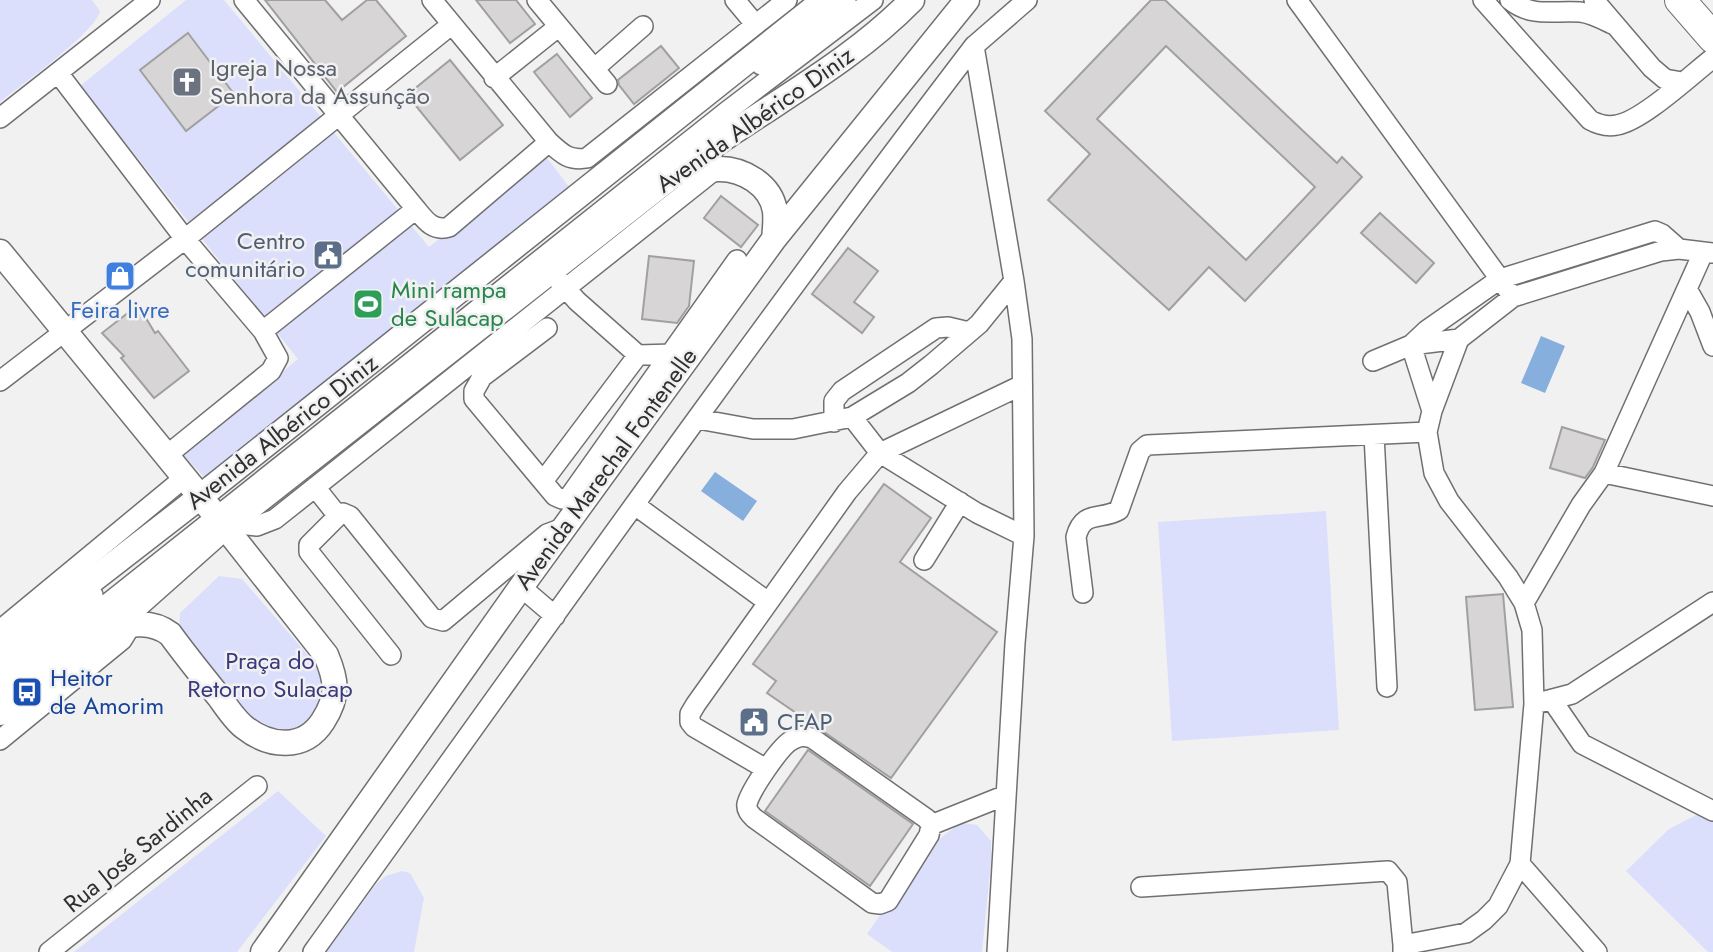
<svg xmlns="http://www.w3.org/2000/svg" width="1713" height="952" viewBox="0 0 1713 952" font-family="Jost,sans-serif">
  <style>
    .green { fill: #dcdffc }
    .water { fill: #86afde }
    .building { fill: #d7d5d5; stroke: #a1a0a0; stroke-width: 2; fill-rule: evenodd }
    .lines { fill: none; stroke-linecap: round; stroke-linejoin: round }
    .minor-casing { stroke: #707072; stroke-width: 22 }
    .major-casing { stroke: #707072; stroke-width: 27 }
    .highway-casing { stroke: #707072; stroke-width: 32 }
    .minor { stroke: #fff; stroke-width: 19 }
    .major { stroke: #fff; stroke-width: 24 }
    .highway { stroke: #fff; stroke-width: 30 }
    .labels { text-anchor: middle; stroke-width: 5; stroke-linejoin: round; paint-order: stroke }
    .worship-label { font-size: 24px; fill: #5b616d; stroke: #f1f1f2; text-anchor: start }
    .street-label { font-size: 24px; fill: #2f2f30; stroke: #f1f1f2 }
    .service-label { font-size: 24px; fill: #4e5e75; stroke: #f1f1f2; text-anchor: end }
    .leisure-label { font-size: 24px; fill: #27864d; stroke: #f1f1f2; text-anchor: start }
    .shop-label { font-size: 24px; fill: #366cbe; stroke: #f1f1f2 }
    .park-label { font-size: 24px; fill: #3a387c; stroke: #f1f1f2 }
    .transit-label { font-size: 24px; fill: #164399; stroke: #f1f1f2; text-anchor: start }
  </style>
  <rect width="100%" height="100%" fill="#f1f1f2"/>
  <path class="green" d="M0,0H92L100,11C96,32 20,86 0,102Z
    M186,0H224L429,247L545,155L569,187L207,480L182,454L298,359L80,86Z
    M1326,511L1339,730L1172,741L1158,522Z
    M219,576L242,579L313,661C324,682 327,700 310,718C306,722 298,730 292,731C277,736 262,725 250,717L179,632L180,613Z
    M278,791L326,836L237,952H74Z
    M1706,810L1713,814V952H1708L1626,871L1669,829Z
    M962,823L977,825L991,841V862L982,952H892L867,934C895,895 920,847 962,823Z
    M402,871L410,873L424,898L414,952H326L377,883L386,876Z"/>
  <path class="water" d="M1541,336L1565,346L1545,393L1521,383Z
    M715,472L757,501L743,521L701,491Z"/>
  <path class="building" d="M265,0H325L342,20L367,0H376L406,36L337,92Z
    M476,0H516L535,24L510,43Z
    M1151,0H1165L1337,163L1342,157L1362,177L1245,301L1209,267L1169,310L1048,200L1090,154L1045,111ZM1166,46L1315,187L1246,260L1097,119Z
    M188,33L234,94L186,131L140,70Z
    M661,46L679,68L634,104L619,85L618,80Z
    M557,54L592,98L570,117L534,72Z
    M450,60L503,125L460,160L407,95Z
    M721,196L758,225L741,247L704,218Z
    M1380,213L1434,263L1416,283L1361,233Z
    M848,248L878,271L854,302L874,317L862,333L812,294Z
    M649,256L694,261L689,306L677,323L642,319Z
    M138,305L155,333L158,331L189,371L154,398L121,358L124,356L102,333Z
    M1562,427L1605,440L1593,467L1585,478L1550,468Z
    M884,484L931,518L900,562L997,632L891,778L767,693L776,681L753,664Z
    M1503,594L1513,707L1475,710L1466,597Z
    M808,750L913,824L870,886L765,811Z"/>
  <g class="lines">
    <g class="minor-casing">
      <path id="minor" d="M244,0L416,209C425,220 433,232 449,227L549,142
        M432,0L549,142C562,154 569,161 587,158L787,0
        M537,0L607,84
        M735,0L755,24
        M1297,0L1513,297
        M1483,0L1590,120C1599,125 1607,127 1617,125C1642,121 1691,75 1713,58
        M1510,0C1532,18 1554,10 1580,12C1591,13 1602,19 1612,24
        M1594,0L1652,68L1665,79L1682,82
        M974,46L1027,0
        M761,65L846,0
        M595,68L643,26
        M58,73L185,239L263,331L278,358L271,371L166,456
        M494,78L558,27
        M0,118L150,0
        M559,281L577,301L638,355L673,354
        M1687,289L1700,312L1713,346
        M547,328L482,377L474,391V399L555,496L562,499L569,497L737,260
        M263,331L416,209
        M1411,345L1427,330L1500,279L1655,231L1662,234L1679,249
        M1411,345L1432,411
        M1373,361L1411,345L1459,339L1513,297L1661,251L1679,249L1713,253
        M0,381L185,239L451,25
        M852,417L880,453L977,513L1024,536
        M698,419L753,429H793L852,417L908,383L931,365L979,324L1014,281
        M834,422V401L842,391L936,328L948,327L969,332
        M1374,435L1387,687
        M1604,473L1713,496
        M544,480L638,355
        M315,487L338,516
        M635,505L768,602
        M230,523L257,526L275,519L716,169
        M924,560L960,502
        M521,587L555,616
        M1083,593L1076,537C1083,509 1101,521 1119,510L1140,451L1147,445L1427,432
        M1524,603L1581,505L1604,473L1703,253
        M0,630L184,478
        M391,655L309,552V545L338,516L343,513L350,516L432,618L443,621L547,534L563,528
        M0,669L93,595
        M0,689L726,112L873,0
        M1552,700L1582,744L1713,811
        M1534,704L1572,694L1713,602
        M802,736L812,738L927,819L931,825L929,835L888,901L880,904L872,903L754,818C750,814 746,810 747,804C750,791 780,746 792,740C795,738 799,737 802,736Z
        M0,740L122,640L132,624L134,617
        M766,769L694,727L690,722V714L696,704L847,492L880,453L1022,385
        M931,825L1006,795
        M1520,864L1597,952
        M1141,887L1388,871L1397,882L1403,945
        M49,952L257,786
        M313,952C531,649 747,343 974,46L1014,281L1022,339L1024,536L1015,643L997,952
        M1403,952V945L1466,933L1484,920L1498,906L1520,864L1534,704L1532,630L1524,603L1508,577L1449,501L1434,473L1427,432L1432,411L1459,339"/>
    </g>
    <g class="major-casing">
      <path id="major" d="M679,175C692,173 705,170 717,169C743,168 771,185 775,211C776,220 775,230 774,239
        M0,252L225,527L326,655C337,681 339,696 323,721C304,751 269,747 244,727C235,720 227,708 220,698C203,677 186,656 170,634C152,620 130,624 109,628
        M0,652L200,497L824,0
        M0,713L136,606L225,527L671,177C694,160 717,142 741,127C801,87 861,52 912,0
        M263,952L521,587L774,239L967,0"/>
    </g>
    <g class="highway-casing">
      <path id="highway" d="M1680,0L1713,38"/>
    </g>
    <use href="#minor" class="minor"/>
    <use href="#major" class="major"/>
    <use href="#highway" class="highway"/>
  </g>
  <defs>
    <g id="church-square" transform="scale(1.575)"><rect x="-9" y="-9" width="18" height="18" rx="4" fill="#6b7280" stroke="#f1f1f2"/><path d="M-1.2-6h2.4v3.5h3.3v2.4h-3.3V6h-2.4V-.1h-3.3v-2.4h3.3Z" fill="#fff"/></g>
    <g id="civic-square" transform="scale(1.575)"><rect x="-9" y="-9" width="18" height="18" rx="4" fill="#5c6f8a" stroke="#f1f1f2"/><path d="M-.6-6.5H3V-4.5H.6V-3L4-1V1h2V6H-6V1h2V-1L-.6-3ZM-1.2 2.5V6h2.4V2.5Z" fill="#fff"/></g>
    <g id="shop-square" transform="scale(1.575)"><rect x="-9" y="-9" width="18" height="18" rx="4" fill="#3f7fe0" stroke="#f1f1f2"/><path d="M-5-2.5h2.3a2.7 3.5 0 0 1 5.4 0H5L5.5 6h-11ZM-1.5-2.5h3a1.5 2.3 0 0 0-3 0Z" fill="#fff"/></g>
    <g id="stadium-square" transform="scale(1.575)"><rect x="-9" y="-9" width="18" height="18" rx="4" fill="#2e9e5b" stroke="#f1f1f2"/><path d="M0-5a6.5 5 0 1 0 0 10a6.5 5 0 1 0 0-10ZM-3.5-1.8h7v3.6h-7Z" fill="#fff"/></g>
    <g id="bus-square" transform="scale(1.575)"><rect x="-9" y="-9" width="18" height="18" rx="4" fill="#1a4fb4" stroke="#f1f1f2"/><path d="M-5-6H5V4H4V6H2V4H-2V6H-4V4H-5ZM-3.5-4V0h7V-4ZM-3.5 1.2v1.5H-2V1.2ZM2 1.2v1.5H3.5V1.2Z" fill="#fff"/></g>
  </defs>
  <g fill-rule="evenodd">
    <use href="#church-square" x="187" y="82"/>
    <use href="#civic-square" x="328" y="255"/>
    <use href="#shop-square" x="120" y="276"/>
    <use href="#stadium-square" x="368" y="304"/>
    <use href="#bus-square" x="27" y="692"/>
    <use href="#civic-square" x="754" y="722"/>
  </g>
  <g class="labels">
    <g class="worship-label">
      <text x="210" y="76">Igreja Nossa<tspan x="210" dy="28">Senhora da Assunção</tspan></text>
    </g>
    <g class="street-label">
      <text transform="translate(755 120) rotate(-35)" y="8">Avenida Albérico Diniz</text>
      <text transform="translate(282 432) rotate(-38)" y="8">Avenida Albérico Diniz</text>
      <text transform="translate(606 469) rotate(-54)" y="8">Avenida Marechal Fontenelle</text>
      <text transform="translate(138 850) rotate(-39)" y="8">Rua José Sardinha</text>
    </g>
    <g class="service-label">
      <text x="305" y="249">Centro<tspan x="305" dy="28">comunitário</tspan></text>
      <text x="777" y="730" text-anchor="start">CFAP</text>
    </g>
    <g class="leisure-label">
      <text x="391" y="298">Mini rampa<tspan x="391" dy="28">de Sulacap</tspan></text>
    </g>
    <g class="shop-label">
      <text x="120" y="318">Feira livre</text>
    </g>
    <g class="park-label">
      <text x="270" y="669">Praça do<tspan x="270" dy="28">Retorno Sulacap</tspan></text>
    </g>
    <g class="transit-label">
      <text x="50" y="686">Heitor<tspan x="50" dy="28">de Amorim</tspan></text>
    </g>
  </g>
</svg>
